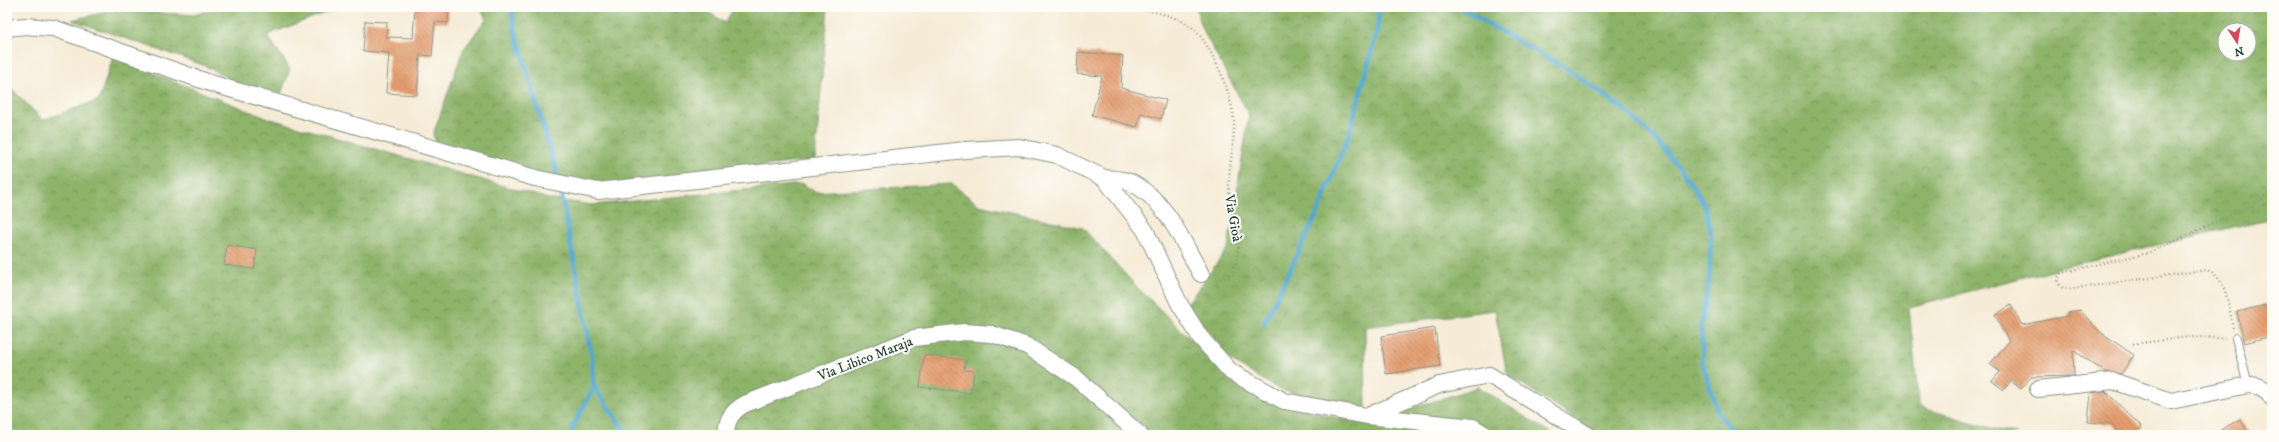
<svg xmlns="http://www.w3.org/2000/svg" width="2279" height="442" viewBox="0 0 2279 442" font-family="'IM FELL DW Pica',serif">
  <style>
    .forest { fill: url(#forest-crowns); stroke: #56784f; fill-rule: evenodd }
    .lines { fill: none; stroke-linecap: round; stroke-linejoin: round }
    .stream { stroke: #51a7ce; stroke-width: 5 }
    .building { fill: url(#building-back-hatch) }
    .service-casing { stroke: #8a9485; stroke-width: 10 }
    .minor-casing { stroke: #8a9485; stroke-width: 18 }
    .path { stroke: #8a9485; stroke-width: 2.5; stroke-dasharray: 1 3; stroke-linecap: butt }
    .service { stroke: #fff; stroke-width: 8 }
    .minor { stroke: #fff; stroke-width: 16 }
    .labels { text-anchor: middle; stroke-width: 4; stroke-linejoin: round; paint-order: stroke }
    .street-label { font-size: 14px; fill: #1f3d34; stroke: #fdfcf7 }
  </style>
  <defs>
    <pattern id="forest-crowns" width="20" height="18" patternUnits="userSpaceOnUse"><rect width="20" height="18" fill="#8eb46a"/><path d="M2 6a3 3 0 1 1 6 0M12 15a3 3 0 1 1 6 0" fill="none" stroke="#739458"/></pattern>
    <pattern id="building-back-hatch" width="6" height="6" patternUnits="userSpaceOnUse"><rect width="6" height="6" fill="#e49e6f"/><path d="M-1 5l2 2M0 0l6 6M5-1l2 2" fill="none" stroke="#b8825c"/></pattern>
  </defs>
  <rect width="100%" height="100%" fill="#fdfcf7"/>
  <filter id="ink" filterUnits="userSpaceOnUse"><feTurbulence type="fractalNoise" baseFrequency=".025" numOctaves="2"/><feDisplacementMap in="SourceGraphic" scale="8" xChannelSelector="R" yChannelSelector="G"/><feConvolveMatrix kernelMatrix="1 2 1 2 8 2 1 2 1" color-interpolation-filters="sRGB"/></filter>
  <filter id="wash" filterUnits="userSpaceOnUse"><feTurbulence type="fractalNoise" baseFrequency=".012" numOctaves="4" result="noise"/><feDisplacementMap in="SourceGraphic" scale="16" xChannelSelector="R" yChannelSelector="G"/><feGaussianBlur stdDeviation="0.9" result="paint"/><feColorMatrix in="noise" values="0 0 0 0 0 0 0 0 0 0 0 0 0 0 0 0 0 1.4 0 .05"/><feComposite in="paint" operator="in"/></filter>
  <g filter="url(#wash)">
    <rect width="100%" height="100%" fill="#f6ebd6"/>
    <path class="forest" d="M221,7H340L267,35L290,69L281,94L235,82L206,66L72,20L115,10L194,15Z
      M480,7H701L725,23L734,7H828L815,160L607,184L546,176L437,144L433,135L463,50L486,19Z
      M1196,7H2272V218L2059,268L1909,307L1919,407L2016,435H1599L1507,374L1495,310L1365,327L1366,409L1280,390L1230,360L1187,304L1228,248L1249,115L1201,27ZM2225,30H2249V54H2225Z
      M113,57L264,117L549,199L593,205L803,184L815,192L952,184L979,205L1083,228L1136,286L1211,359L1261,399L1363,424L1478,387L1554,435H7V91L13,90L43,120L99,100Z"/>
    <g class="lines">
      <path class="stream" d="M511,7L515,30L557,173
        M1459,7L1572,72L1626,111L1660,144L1689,180L1705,206L1711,235L1709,281L1701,325L1703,365L1719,415L1736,435
        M1975,11L1976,7
        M561,192L592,357L594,387L628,435
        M1264,323L1318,212L1349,135L1377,31L1380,7
        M572,435V428L594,387"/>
    </g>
    <g id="blocks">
      <path class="building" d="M415,7H449L448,23L435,22L432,56L420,55L417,95L386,93L389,53L363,51L365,21L387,22L386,37L413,38Z
        M1078,52L1123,56L1121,88L1166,100L1161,119L1141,113L1137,127L1092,115L1102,76L1077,74Z
        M227,245L257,250L254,269L224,265Z
        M2011,305L2022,325L2068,316L2067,313L2080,310L2100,332L2134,355L2121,374L2105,372L2073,350L2074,376L2031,377L2021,389L2011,381L2004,390L1992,381L2000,372L1990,364L2009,341L1995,315Z
        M2266,305L2272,336L2244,343L2237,312Z
        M1435,328L1440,366L1386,374L1381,336Z
        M924,355L965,360L964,370L974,371L971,393L920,387Z
        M2105,391L2142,427L2134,435H2123L2111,424L2088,422L2091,393Z
        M2240,419L2250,435H2212Z"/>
    </g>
  </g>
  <g filter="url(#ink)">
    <use href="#blocks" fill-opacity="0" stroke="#8a9485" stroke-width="1"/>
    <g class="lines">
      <g class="service-casing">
        <path id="service" d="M2236,338L2248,385"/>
      </g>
      <g class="minor-casing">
        <path id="minor" d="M7,28L25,26L53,28L213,84L535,178L598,191L965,150L1019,147L1057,155L1104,178L1145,230L1179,303L1200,337L1231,372L1284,401L1367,416L1473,427L1486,435
          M1104,178C1113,179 1124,179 1132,183C1167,201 1182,241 1201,274
          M2038,389L2113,381L2171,401L2248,385C2259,385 2266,388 2272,398
          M1370,415L1439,385L1489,375L1588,435
          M727,435C724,421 734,410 745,404L914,338L964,332L992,334L1027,346L1076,378L1140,435"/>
      </g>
      <path class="path" d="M1136,7C1154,12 1180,16 1195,30C1213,47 1235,102 1234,126C1234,148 1228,168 1229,190C1229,204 1237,217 1239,231C1241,246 1236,260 1232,275L1215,281
        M2233,328C2229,309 2227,277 2207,270L2070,289C2062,289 2059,286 2058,279L2060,274L2068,271L2148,253L2254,205L2272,190
        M2133,344L2188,337L2225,338"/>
      <use href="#service" class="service"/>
      <use href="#minor" class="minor"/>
    </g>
  </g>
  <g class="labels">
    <g class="street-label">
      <text transform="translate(1234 218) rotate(80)" y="5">Via Gioà</text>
      <text transform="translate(865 358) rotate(-21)" y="5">Via Libico Maraja</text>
    </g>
  </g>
  <rect width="2279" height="442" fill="none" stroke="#fdfcf7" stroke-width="24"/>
  <g transform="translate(2237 42) rotate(168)"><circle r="19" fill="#fdfcf7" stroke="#a4b0a9"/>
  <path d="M0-3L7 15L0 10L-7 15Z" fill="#d1495b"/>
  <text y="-6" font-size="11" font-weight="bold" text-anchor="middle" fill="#1f3d34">N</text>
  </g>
</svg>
